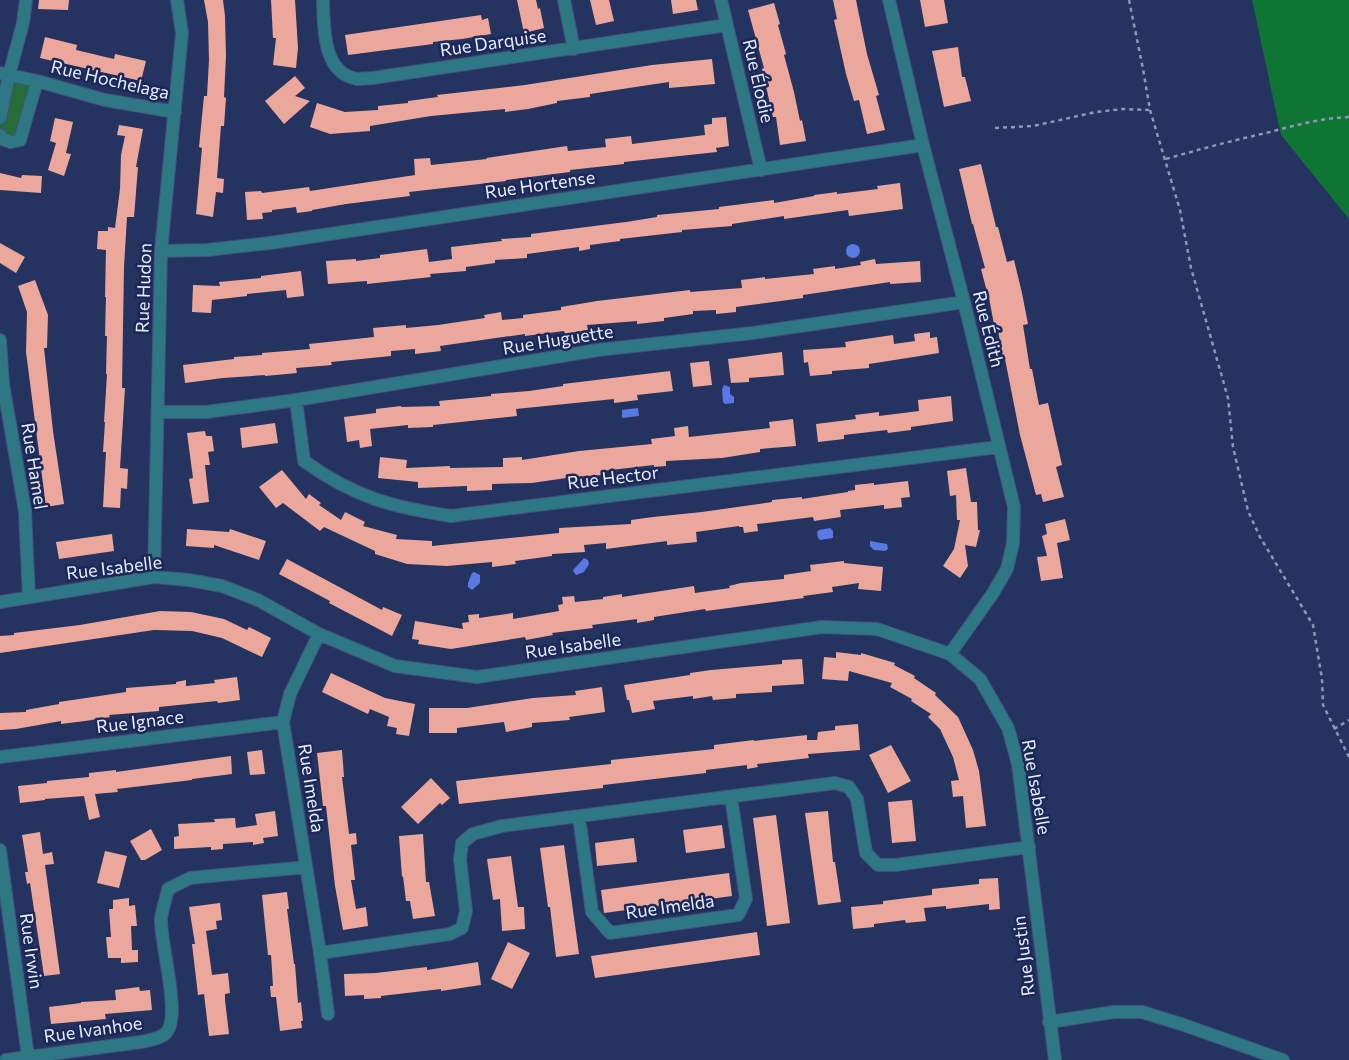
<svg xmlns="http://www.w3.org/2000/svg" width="1349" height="1060" viewBox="0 0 1349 1060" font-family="Commissioner,sans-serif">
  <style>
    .green { fill: #256c38 }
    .forest { fill: #0f7534 }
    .water { fill: #5a78e3 }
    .building { fill: #eca79c }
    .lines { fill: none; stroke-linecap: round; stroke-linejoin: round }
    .minor-casing { stroke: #44517a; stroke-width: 14 }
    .path { stroke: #8d97b6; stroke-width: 2.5; stroke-dasharray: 4 4; stroke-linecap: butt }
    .minor { stroke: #2d7884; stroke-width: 12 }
    .labels { text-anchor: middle; stroke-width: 5; stroke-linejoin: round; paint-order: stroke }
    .street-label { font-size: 18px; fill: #e5ecfe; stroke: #1c2856 }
  </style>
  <rect width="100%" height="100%" fill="#253361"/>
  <path class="green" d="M9,75L37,81L20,140L0,135V118Z"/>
  <path class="forest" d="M1252,0H1349V219L1281,135Z"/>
  <path class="water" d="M846 251a7 7 0 1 1 14 0a7 7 0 1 1-14 0Z
    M724,385L730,387V394L734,397V403L725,404L723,402L722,389Z
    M638,408L639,416L622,418V410Z
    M830,528L833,531V538L820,540L818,538L817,532L819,530Z
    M870,541L887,544L888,549L885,551L874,550L870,546Z
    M584,558L588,560L589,564L584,572L576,575L573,571L574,569Z
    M474,572L480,575V583L472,590L468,587V583L472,573Z"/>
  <path class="building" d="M39,0H69L68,10L38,9Z
    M204,0H223L225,16L226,56L224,97L226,98L224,126H221L217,178L224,179L223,193L216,192L213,217L196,214L202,148L199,147L200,137L204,96H207L209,60L208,22Z
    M271,0H295L298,48L296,68L273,65L276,38H273Z
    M517,0H536L538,9L540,8L544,28L524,33Z
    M590,0H609L614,21L596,25Z
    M671,0H696L698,10L673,14Z
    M833,0H856L867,54L879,95L876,96L885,130L867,134L859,100L854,101L846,74L834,20L837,19Z
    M920,0H944L948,23L925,27Z
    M774,3L780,24L778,25L786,54L784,55L794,92L800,121L802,120L806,141L780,145L776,117H773L762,69L764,68L748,10Z
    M481,15L482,20L488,18L491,34L462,39L433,42V44L348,55L345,35Z
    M45,37L77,45L76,50L114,59L115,54L146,61L141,81L40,58Z
    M958,47L962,77H965L971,101L944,107L932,51Z
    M712,59L715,84L669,88V82L629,88L590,94V97L557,101V103L528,109L505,112V109L431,116L370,126V131L330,134L310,127L317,103L345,112L378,110V106L408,103V101L438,97L437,95L525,85L652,65Z
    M295,76L305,88L295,96L310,101L284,124L265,101Z
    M726,117L729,146L716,148L717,152L624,162V164L570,170V172L506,180V181L409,192L410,196L346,204L312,210V211L297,213L296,207L272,210V212L262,213L263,219L247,220L245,192L261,191L262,193L309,187L310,191L415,175L414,159L430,158L431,165L487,159L486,158L567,146L568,151L606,147L605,139L631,136L632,144L705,135L704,125L712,124V118Z
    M55,118L73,122L66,153L71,154L64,176L48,170L56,143L50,141Z
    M119,125L143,129L136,167H138L134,217H127L124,267L122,388H125L120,468L128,469L127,489L121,488L120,508L103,507L106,452H103L105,422H104L107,374H106L107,336H105L106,297H105L106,250L97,249L98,231H108V227L115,228L120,189L121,155L125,136L117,135Z
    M981,164L996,227H998L1007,262L1014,260L1022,293L1028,324L1023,325L1030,369H1032L1039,405L1048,403L1062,465L1056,467L1064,497L1043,502L1041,494L1036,495L1020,435L1005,359H1003L998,330H995L988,292H987L981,269L985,268L973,224H972L959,169Z
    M0,173L21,178L22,175L42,176L41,193L0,190Z
    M900,183L903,209L849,216L848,210L784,219V216L732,224V226L682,230V232L620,239V241L590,245V249L579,251V247L527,254V258L495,260V263L466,267V271L430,274L431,277L367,284V281L328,284L326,261L356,259V261L380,258V255L427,249L429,262L452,259L451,247L502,241L501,239L531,237V234L626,222L657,217V215L719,209V207L774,200V203L814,196V195L837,192V194L878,189L877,186Z
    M0,243L25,257L16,273L0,263Z
    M875,259L876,264L920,261L921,282L890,284V282L803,295V298L736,307V312L716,314V310L693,311V314L664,318V321L637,324V321L587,325L588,330L565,334L564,331L525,336V334L440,346L441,351L415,354V349L391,351V356L331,362L332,365L296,368L297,373L265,376V375L223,378L185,383L183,365L234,359V357L262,355V353L310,349L309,344L374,337L373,328L406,325V328L438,325L485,318L484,315L501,312L502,320L523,318V315L561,310V307L597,301L690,290V292L742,288L741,280L765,277V279L814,274L813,269L835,266V269L861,265L860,262Z
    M301,271L304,296L287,298L286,290L247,294V296L212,300L211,313L192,312L193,285L220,286L219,282L261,278V276Z
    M35,280L48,315L47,348H44L53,431L64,504L46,507L26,352L27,312L18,286Z
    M930,332V338L937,337L939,353L869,364V368L832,371V374L810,376L808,362L804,363L803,350L846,347L845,342L893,335L894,344L915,341L914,334Z
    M782,352L784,375L749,378V382L731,383L728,359Z
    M709,361L712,385L693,387L690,363Z
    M670,371L673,391L637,395L638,400L614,403V399L516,409L517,416L433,425V427L408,428V425L370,429L372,446L360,448L359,440L347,442L344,417L376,413V409L401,406V407L440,406L439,401L491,396V394L529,391L563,386V384Z
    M951,396L953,421L911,427V430L888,433L887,430L844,435V439L818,442L816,424L856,419L855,415L879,412V416L919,411L918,400Z
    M793,419L796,446L760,449V452L722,458L666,461V466L654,467V465L602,471V475L573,477L532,483L492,484V490L467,491V486L418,488V482L378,478L380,457L407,460L406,468L450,466V468L503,467V458L522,457V460L579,451L652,444L651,439L675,436L674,428L688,426L689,437L770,428L769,422Z
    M275,423L278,443L242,448L240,428Z
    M205,431L206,436H212L214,451L208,452L210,465H205L209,502L193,504L189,479L193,478L187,433Z
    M966,468L971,502H977L978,530H980L976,547L965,545L968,566L960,578L943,566L954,549L960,520H957L956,495L950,496L947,471Z
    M282,470L306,499L309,494L321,503L319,505L341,520L345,512L365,522L363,526L397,535L396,539L432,541V546L559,533V528L631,524V520L653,517L702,512L772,502V500L802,497V499L848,492V491L855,490V485L874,483V485L908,481L910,497L901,498L902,507L884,509V505L840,510L841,517L814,521L813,517L757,524L758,531L744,533L743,527H739V526L696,532L697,542L667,545V541L606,549V543L584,545L585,552L552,554V556L515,561L516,564L492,567V562L447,566L407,564L375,554V551L324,527L320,531L283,503L276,508L259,487Z
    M1065,519L1070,540L1057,543L1063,578L1041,581L1037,557L1047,556L1042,536L1047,534L1045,524Z
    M187,529L229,532L230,529L266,541L259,560L214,545V548L186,546Z
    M112,534L114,551L59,559L56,542Z
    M287,559L382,610L383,607L402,615L392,636L329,603L330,601L279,574Z
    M844,561V563L883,567L881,591L858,589L859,583L832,587L833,592L803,596L804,598L706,611L705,609L654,617V620L637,623V619L592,625L593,628L552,633L553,635L526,640L525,637L451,649L418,644L419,640L412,639L415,621L463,629L462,623L469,622L468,615L479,614V618L513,613V619L559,611L558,605L563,604L562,597L574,596L575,602L603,599V597L622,594V597L694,586L695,593L730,588L729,586L741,583L784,579V575L811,571L810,565Z
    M160,611L191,612L224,619L247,630L249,627L271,638L262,657L222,638L192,631L154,630L0,653V636L14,635V633L80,625Z
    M836,652L861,655V653L895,663L894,665L915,676L914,678L936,693L935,695L958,717L973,750L979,771L986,826L966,828L963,796L953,797L951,781L959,780L953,757L940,729L928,717L931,714L911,701L912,699L890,687L892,683L849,671L848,681L822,679L824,657L836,658Z
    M802,659L804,684L772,686V692L736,694V698L713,700L712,696L693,699V696L653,701L655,709L632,713L629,700H627L624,685L690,675V673L711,670L782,664V660Z
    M331,673L385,698L415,704L409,736L396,734L397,728L387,726L389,717L370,709L368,714L322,692Z
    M237,677L240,700L218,703L217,701L159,707V711L109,715L110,717L85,721L61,724V721L16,729L0,730V713L26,712V710L59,704V702L126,692V688L176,684V682L186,680V686L215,683L214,680Z
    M602,687L605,712L569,717L570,720L532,723V727L506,732L504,722L457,728V733H429V708H467L533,698L576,695L575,691Z
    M858,724L860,750L808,754L809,758L757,764L758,767L747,769V765L706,770V773L603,785V788L459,804L456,781L611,764V760L714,749V745L754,740V741L807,735V740H817L818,732L835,730V726Z
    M891,745L911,781L888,793L869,755Z
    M262,750L265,774L250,775L247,752Z
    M342,750L344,777H342L349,834L356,833L357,844L351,845L355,880H351L356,909L366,907L368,926L343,930L335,886L326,806H323L317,753Z
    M231,756L232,774L192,779V780L117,789L118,792L95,794L100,817L89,820L84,796L45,799V800L20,803L18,786L47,783V781L89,777V773L116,770V772Z
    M431,778L450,798L442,805L440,803L418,824L401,807Z
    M912,800L916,841L892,843L888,802Z
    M275,811L278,836L263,838L264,843L253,845V842L223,844V849L211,850V847L174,849V837L179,836L178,824L215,822L214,819L235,818L236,828L257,825L255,814Z
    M828,811L833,862H835L841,902L818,905L805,813Z
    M776,815L790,923L767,926L753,818Z
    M722,825L725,848L686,853L683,830Z
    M151,829L162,850L145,860H141L130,841Z
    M40,832L43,854L52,852L54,864L45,865L60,974L44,976L30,883L27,884L25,872H28L22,835Z
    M423,834L426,882H429L435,916L413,919L410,901H406L403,876L402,877L399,836Z
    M634,838L637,862L597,866L595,843Z
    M564,845L579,954L556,957L550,907H548L540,848Z
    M105,851L127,856L119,888L97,883Z
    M511,856L518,907H524L525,929L502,931L500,899L493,900L487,859Z
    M729,873L732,896L604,913L601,890Z
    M998,878L1000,909L989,910V904L946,909V906L924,908L926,921L906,923L905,920L874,924V927L853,929L851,907L883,904V901L932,895V889L979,884V879Z
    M287,892L289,909H287L294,964H295L298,1003L301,1002L303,1021H301L302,1028L280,1031L276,997H271L270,986H273L271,955H268L262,895Z
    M129,898V906L135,905L137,926H131L132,950H138V962L121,963V958H108L106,937H111L109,909H113V900Z
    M220,903L222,920L216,921L217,929L206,931L212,975L228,973L230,993L225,994V1000L229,1034L209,1036L204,994L198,995L192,944H195L189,907Z
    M757,932L760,955L595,978L591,956Z
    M508,942L530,953L512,989L491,979Z
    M478,962L481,985L441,991V989L381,996V998L364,999V995L345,996L344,974L376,973L427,967V970Z
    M139,987L140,991L150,990L152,1010L105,1014L106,1019L51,1024L49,1007L81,1003V1002L116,1000L115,990Z"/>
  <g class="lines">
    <g class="minor-casing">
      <path id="minor" d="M323,0C324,27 322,73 357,79C362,79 368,78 373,78L727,25
        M564,0L574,49
        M721,0L761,170
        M889,0L923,145L964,302L1014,507L1013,543L1007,569L993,593L950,654
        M0,73L37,81L105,100L175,112
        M0,118L9,75L23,23L26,0
        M0,135L2,139L11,142L20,140L37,81
        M161,251L207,250L270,243L923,145
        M0,340L3,384L25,511L29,597
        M296,400L304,461C354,497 391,507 451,516L998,447
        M158,412H206L296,400L598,350L753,333L964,302
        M154,577L161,251L182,33L177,0
        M0,602L154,577L189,580L222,586L258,600L319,634L395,666L477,677L822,627L877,629L950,654L980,679L1008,728L1018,764L1055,1060
        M319,634L290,694L283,722L320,953L328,1014
        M0,757L283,722
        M579,817L592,912L610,933L738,915L746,899L731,797
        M0,850L28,1057
        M320,953L450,934L462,928L466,911L460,859L462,843L473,834L502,826L835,783L849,787L857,799L866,853L878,865H895L1029,847
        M1049,1022L1114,1012H1142L1184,1025L1283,1060
        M6,1060L141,1042C149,1040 160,1039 166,1033C182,1017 160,943 161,919C162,910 166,899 168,889L190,878L306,867"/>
    </g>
    <path class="path" d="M1129,0L1143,69L1150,110L1180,210L1191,268L1228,398L1233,447L1248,511L1260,537L1313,625L1322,679L1323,705L1349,757
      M995,128L1033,126L1096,112L1123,109L1149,110
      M1166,159C1200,149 1235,140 1270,132C1296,125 1322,118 1349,117
      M1334,729L1349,720"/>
    <use href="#minor" class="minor"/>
  </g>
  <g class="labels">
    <g class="street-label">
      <text transform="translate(493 43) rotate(-8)" y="6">Rue Darquise</text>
      <text transform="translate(110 80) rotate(13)" y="6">Rue Hochelaga</text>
      <text transform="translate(758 81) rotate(77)" y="6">Rue Élodie</text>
      <text transform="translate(540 185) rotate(-8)" y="6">Rue Hortense</text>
      <text transform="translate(144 288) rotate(-88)" y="6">Rue Hudon</text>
      <text transform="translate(988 329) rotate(76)" y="6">Rue Édith</text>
      <text transform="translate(558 340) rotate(-9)" y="6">Rue Huguette</text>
      <text transform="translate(34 466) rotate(81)" y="6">Rue Hamel</text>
      <text transform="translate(613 478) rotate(-7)" y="6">Rue Hector</text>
      <text transform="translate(114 568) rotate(-7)" y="6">Rue Isabelle</text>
      <text transform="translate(573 646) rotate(-8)" y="6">Rue Isabelle</text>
      <text transform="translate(140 722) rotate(-7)" y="6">Rue Ignace</text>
      <text transform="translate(1036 787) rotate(80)" y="6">Rue Isabelle</text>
      <text transform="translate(311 788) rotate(81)" y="6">Rue Imelda</text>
      <text transform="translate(670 907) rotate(-8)" y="6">Rue Imelda</text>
      <text transform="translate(31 951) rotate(82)" y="6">Rue Irwin</text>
      <text transform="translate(1024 956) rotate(-97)" y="6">Rue Justin</text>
      <text transform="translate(93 1030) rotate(-8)" y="6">Rue Ivanhoe</text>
    </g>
  </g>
</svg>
